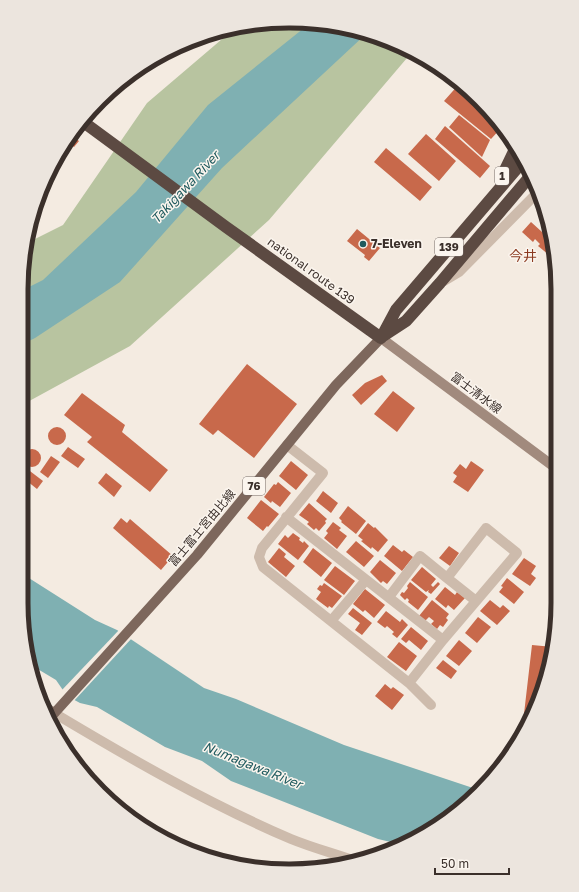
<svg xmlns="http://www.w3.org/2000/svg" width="579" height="892" viewBox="0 0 579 892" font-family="'Golos Text','Noto Sans JP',sans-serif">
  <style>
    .green { fill: #b8c4a0 }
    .water { fill: #7fb0b2 }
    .pier { fill: #f4ebe1 }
    .building { fill: #c8694b }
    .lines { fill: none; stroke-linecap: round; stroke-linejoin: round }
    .street { stroke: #cdbbac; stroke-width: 10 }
    .secondary { stroke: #a18a7d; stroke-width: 10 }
    .primary { stroke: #7d675c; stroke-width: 10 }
    .highway { stroke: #5c4a42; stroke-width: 12 }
    .poi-dot { fill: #1f5a5e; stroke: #fbf5ee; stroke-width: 1.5 }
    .labels { text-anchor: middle; stroke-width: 3; stroke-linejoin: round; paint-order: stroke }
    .shield { fill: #fbf5ee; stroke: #756b66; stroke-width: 1 }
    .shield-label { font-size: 11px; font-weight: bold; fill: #3b302b }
    .poi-label { font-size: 12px; font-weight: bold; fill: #3b302b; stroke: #fbf5ee; text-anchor: start }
    .street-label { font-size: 12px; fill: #3b302b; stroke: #fbf5ee }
    .water-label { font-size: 13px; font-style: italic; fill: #1f5a5e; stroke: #fbf5ee }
    .quarter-label { font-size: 14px; fill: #8c3b22; stroke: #fbf5ee }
    .rim { fill: none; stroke: #3b302b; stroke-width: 5 }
  </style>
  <rect width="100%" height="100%" fill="#f4ebe1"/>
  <path class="green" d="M272,22L324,23L376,35L415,53L407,58L269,220L130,346L22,405L23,254L27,243L63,225L147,103L235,28Z"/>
  <path class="water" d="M306,23H324L367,33L222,168L120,282L35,338L23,344V290L43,280L136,192L208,105L304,28Z
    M156,58L142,71L124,78L126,77Z
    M21,573L95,620L117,630L204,688L236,699L344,745L479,790L438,826L399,844L378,839L231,781L202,761L165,747L97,707L80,703L67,696L56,680L31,665L21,602Z"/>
  <path class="pier" d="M119,630L132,638L73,702L65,697L61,691Z"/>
  <path class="building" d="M460,83L466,87L503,126L491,139L444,101Z
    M459,115L490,140L482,157L449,127Z
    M445,126L490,166L480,178L435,139Z
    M426,134L456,161L439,181L408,154Z
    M72,136L79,141L74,147L68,142Z
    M386,148L432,187L420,201L374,162Z
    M531,222L552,241L555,258L554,259L538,246L540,244L535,239L533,242L522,232Z
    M357,229L380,248L369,261L364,257L365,255L347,241Z
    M247,364L297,404L254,458L218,430L213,435L199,424Z
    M382,375L387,381L361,405L352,395L365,383Z
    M557,386V396L552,393Z
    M393,391L415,408L397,432L374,414Z
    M82,393L125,425L122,432L168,470L150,492L87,442L92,437L64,415Z
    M48 436a9 9 0 1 1 18 0a9 9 0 1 1-18 0Z
    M68,447L85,459L78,468L61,456Z
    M23 458a9 9 0 1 1 18 0a9 9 0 1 1-18 0Z
    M51,456L60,462L48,478L40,472Z
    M291,461L308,475L296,490L279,476Z
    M471,461L484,470L468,492L453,482L457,476L453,473L460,464L466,469Z
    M22,465L43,481L37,489L22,477Z
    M106,473L122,486L114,497L98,483Z
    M22,482L28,487L22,495Z
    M278,482L291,493L280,507L272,501L271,503L264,497L274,484L276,485Z
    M323,491L338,503L331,513L316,501Z
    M261,500L279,514L268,527L267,526L263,531L247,518Z
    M309,503L327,519L325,521L326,523L319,531L316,528L314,530L307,524L309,522L299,515Z
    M348,506L366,521L356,534L341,522L342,521L339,518Z
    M121,518L127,523L130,519L173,556L161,570L113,528Z
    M333,522L341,528L339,530L347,536L337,549L324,538L328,533L326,531Z
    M368,523L374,528L375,527L388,540L378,552L372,547L371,549L361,541L363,540L358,536Z
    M293,533L300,538L299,540L303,543L304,541L309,546L298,560L278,544L285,535L288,538Z
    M356,541L374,556L364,567L346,552Z
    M393,545L402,552L404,550L413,557L402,571L384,556Z
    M449,546L459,553L450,566L439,558Z
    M279,548L286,554L284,557L295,566L286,577L268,562Z
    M313,548L332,563L321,577L303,562Z
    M524,558L536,566L531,574L536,578L530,586L512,574Z
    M380,560L396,573L387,584L383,581L381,583L370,572Z
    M335,566L355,581L344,595L324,580Z
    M422,567L436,579L431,585L433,587L438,582L440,584L431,594L428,592L429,590L426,592L411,580Z
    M507,578L524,592L514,604L499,592L503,587L501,586Z
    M410,582L428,597L418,610L408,602L409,600L407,598L405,600L400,595L402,592L404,593L408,588L407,586Z
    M324,583L342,596L332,608L329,606L328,608L316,599L321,592L317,589L320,585L322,586Z
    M445,587L455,595L457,592L465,598L454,610L448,605L446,608L435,599Z
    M365,589L385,605L374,618L365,610L363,612L353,604Z
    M432,600L449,614L446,618L448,620L443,627L440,625L437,629L431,624L434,621L429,617L425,621L419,616Z
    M490,600L500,608L503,605L510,611L497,625L480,611Z
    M353,608L372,623L362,635L355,630L360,623L348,614Z
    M386,611L400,622L402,619L408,625L397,638L392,634L394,632L387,626L385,628L377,622Z
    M478,617L491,627L477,643L465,633Z
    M411,627L428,641L421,650L409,640L406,643L401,639Z
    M459,640L472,651L459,666L446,656Z
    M399,642L417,656L406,671L387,657Z
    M532,645L553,647L537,705L522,731Z
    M443,660L457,671L451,679L436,668Z
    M385,684L391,689L393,687L404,695L392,710L375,696Z"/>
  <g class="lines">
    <path class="street" d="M444,281L459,272L538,192
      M287,445L323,473L262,548L259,557L263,567L409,683L431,705
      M286,517L443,640
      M389,597L420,556L447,578
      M331,621L366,580
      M409,683L443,640L517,553L486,528L447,578L476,601
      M54,713C131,759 209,804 291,839C313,848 336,854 358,862"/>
    <path class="secondary" d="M381,338L557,469
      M44,706L54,713"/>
    <path class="primary" d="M50,718L197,555L336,385L381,338"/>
    <path class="highway" d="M82,121L226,227L381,338
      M501,178L507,166L516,147
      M383,336L406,321L440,283L532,174
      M381,338L396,310L524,160"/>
  </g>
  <circle class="poi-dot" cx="363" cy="244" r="4"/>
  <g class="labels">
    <g class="shield">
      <rect x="495" y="167" width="14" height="18" rx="3"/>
      <rect x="435" y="238" width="28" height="18" rx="3"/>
      <rect x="243" y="477" width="22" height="18" rx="3"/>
    </g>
    <g class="shield-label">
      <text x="502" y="180">1</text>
      <text x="449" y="251">139</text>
      <text x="254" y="490">76</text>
    </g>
    <g class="poi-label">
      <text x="371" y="248">7-Eleven</text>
    </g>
    <g class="street-label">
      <text transform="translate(311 271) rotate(36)" y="4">national route 139</text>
      <text transform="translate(476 393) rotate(37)" y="4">富士清水線</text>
      <text transform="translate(202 528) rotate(-50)" y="4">富士富士宮由比線</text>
    </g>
    <g class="water-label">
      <text transform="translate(185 187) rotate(-47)" y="5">Takigawa River</text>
      <text transform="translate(253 765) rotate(22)" y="5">Numagawa River</text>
    </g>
    <g class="quarter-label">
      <text x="523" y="261">今井</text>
    </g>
  </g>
  <path d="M0 0H579V892H0ZM289 28H290A261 261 0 0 1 551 289V603A261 261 0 0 1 290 864H289A261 261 0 0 1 28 603V289A261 261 0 0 1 289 28Z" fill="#ece5de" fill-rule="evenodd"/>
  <path class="rim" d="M289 28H290A261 261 0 0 1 551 289V603A261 261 0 0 1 290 864H289A261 261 0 0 1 28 603V289A261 261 0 0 1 289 28Z"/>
  <path d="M435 868v6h74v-6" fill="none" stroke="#3b302b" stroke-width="2"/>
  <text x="441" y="868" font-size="12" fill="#3b302b" stroke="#fbf5ee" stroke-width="3" paint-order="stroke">50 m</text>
</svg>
